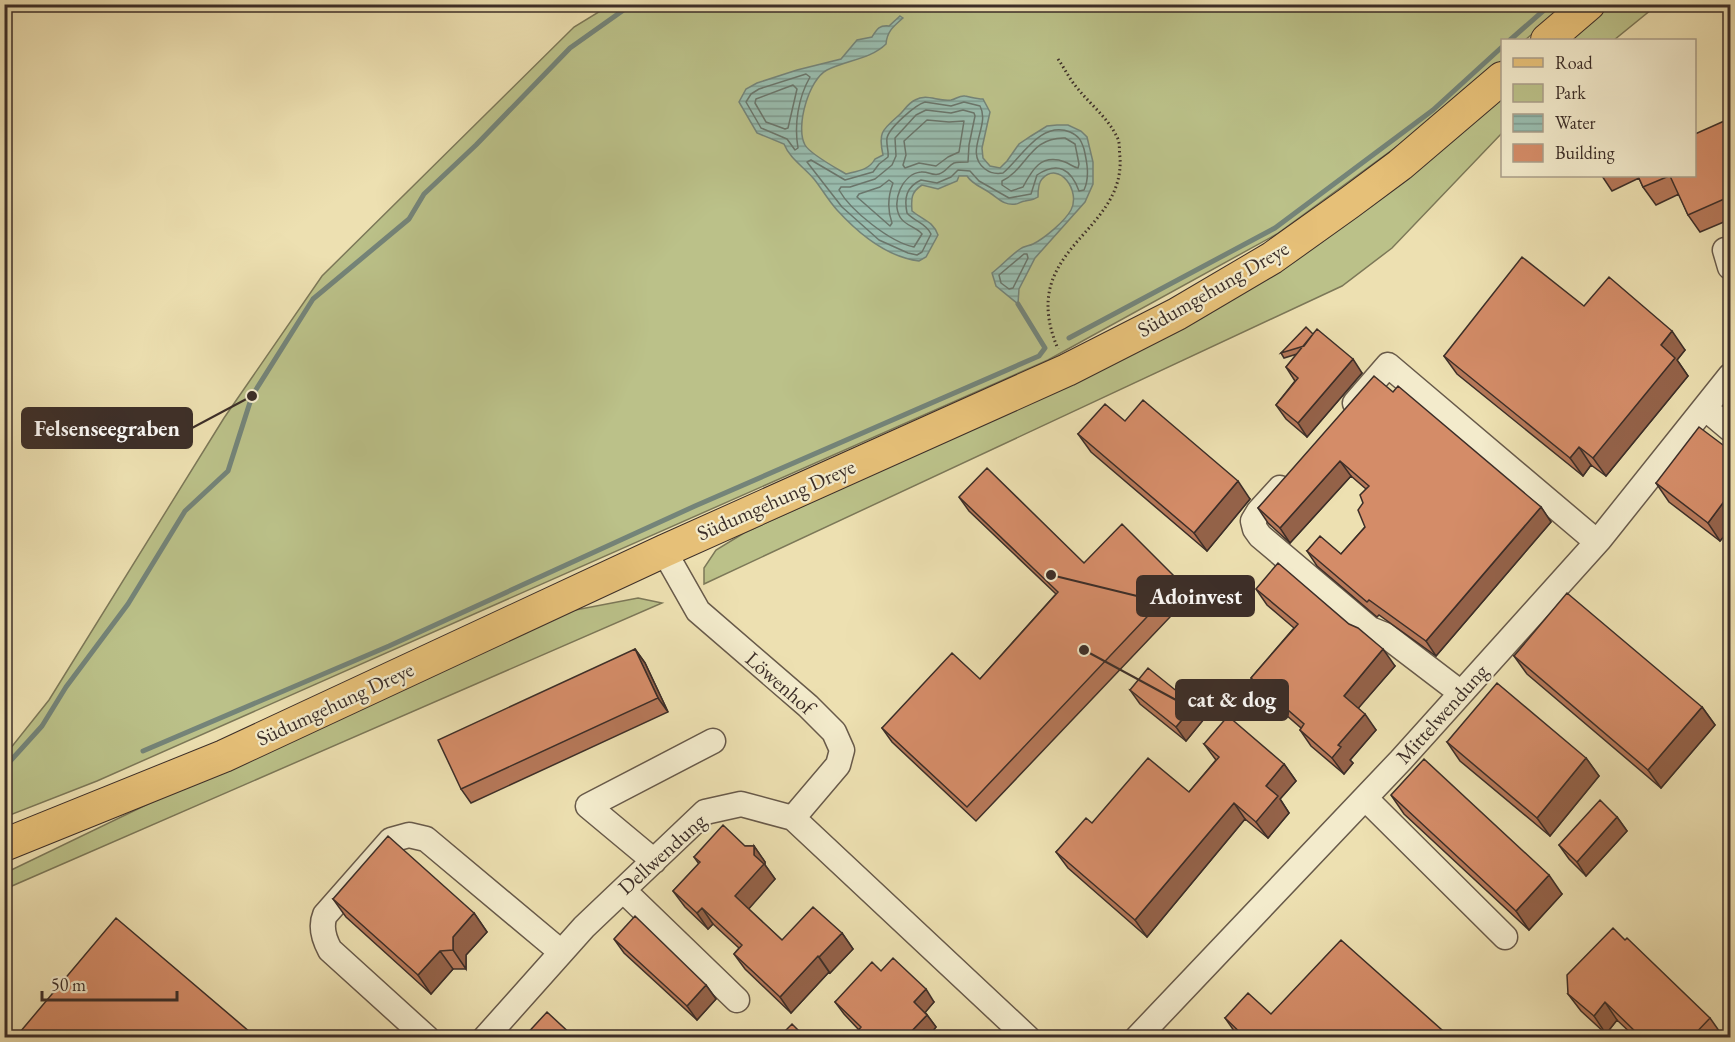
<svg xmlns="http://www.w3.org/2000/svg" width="1735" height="1042" viewBox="0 0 1735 1042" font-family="'EB Garamond',serif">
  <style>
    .green { fill: #bbc189; stroke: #7c7858; stroke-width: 1.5 }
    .water { fill: url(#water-rules); stroke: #748479; stroke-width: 1.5 }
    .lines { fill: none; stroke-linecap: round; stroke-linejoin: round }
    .shore { stroke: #6a766c; stroke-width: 1.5 }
    .stream { stroke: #748479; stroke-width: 5 }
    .minor-casing { stroke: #685a4a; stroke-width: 27 }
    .major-casing { stroke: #3c2e28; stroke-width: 34 }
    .path { stroke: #3c2e28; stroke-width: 3; stroke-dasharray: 1.5 3; stroke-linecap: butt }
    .minor { stroke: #f3ebcc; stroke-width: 24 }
    .major { stroke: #e6c078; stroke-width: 32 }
    .wall { fill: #b67859; stroke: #3c2e28; stroke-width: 1.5 }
    .shaded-wall { fill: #946249; stroke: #3c2e28; stroke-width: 1.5 }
    .building { fill: #d48c68; stroke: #3c2e28; stroke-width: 1.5 }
    .labels { text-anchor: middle; stroke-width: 4.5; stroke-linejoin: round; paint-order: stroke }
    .street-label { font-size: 21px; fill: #3c2e28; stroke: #f3ebcc }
    .leader { fill: none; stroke: #3c2e28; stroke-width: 2 }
    .callout-dot { fill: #3c2e28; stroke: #f3ebcc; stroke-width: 2 }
    .callout { fill: #3c2e28; stroke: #3c2e28; stroke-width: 2 }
    .callout-label { font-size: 22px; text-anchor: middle; font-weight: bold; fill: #fff }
  </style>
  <defs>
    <pattern id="water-rules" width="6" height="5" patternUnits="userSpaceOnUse" patternTransform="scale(1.5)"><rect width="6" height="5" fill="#99bdaf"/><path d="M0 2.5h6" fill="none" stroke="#7e9a8e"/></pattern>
  </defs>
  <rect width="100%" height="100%" fill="#ede0b1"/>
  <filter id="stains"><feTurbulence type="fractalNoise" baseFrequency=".00333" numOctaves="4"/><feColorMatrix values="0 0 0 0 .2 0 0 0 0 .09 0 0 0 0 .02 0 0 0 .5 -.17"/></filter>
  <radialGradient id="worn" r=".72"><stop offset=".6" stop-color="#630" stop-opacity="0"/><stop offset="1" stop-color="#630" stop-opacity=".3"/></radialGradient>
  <path class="green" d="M610,5H1567L1525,40H1502V60L1433,120L1277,234L1048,360L97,781L5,817V752L10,749L49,700L224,418L322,276L574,27Z
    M1611,5H1657L1614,40H1568Z
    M1502,95V133L1392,248L1342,286L704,584V568L716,550L744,533L1052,392Z
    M638,598L662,603L5,889V873L397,684L544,616Z"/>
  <path class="water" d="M900,16L903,18C894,26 887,31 886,44C871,59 847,60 827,70C809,79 795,127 805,145C810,154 836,168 846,174C858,171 869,170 875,159L883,155C878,133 882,130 898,116C904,111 907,104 915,100C927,93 938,102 951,100C956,99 960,95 965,96C971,97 976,99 983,99L990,112L982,148L983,158L990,166L1000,168L1007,161L1019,144L1031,136L1047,126L1057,125H1068L1081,131L1087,137L1093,162V184L1085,202L1035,258L1019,289L1018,304L996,286L992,273C1001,266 1010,256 1020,249C1024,246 1029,246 1033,244C1045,238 1065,221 1071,210C1081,191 1059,160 1042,179C1038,183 1038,191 1038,197C1032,201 1031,199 1025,201C1021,201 1019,204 1016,204C1004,206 998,198 990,193C982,187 973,185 967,176H959L957,181L938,189L922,185C911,192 911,199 912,211C923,220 933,221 938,235L926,257L919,261C887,257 858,233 837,210C828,200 822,189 814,179C804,167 790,159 784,144L757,133L739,102L746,89L757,83L797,70L841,59L857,40L872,37C877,29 879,25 889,26Z"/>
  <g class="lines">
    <path class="shore" d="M806,74L810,77C798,98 794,125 798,148L795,150L787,139L761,128L746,102L751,94L759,89Z
      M793,85L797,89L788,128L785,129L766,122L755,103L756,99Z
      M925,102L951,106L964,102L980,106C991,126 963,152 985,169C990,173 997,174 1003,173C1021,158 1041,120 1070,132C1079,136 1081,140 1084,149C1087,162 1090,177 1084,190L1079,191C1071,169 1058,161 1037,175L1031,194L1009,198L979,181L970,171L958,170L951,177L937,183L921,180C906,187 904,198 907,213C915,222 926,223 931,234L922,252L917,255L908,253L879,240L842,207L807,162L811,160L845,180L873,172L879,164L888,157C889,151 886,145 887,138C889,128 915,105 925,102Z
      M926,110L951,113L963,110L974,113L975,116L969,145L968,162C964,162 958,162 954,163C948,166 946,172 939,174C932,176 928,171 921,172C902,174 891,202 900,217C905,226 917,227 922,234L914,247C890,242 851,211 839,190L841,187H850L875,179L892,165L896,156L895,138L916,115Z
      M927,120L949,122L964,121L959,152L948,157L936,166L919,163L905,168L903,165L906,155L904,141Z
      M1065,138L1075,144L1079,164L1078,168C1073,167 1070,164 1065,162C1041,153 1032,170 1023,187L1011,191L1002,185V181C1027,169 1030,137 1065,138Z
      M889,180L893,183C888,196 887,209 892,223L890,226L857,197L859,194L880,187Z
      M1024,254H1027L1028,258L1013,288L1009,289L1001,283L999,275Z"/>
    <path class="stream" d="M1510,40L1551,4
      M1069,338L1275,228L1433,110L1502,47
      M143,751L389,646L695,506L1039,356L1045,348L1018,304
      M4,768L42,726L66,687L128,604L185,511L228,471L252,396L313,299L409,219L424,194L476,145L570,48L632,4"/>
    <g class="minor-casing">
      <path id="minor" d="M1725,250L1730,267
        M1355,403L1388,365L1597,542
        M1705,408L1730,429
        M1280,488L1259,511L1253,521L1255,529L1260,536L1370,629L1385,635L1461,693
        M664,551L698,611L808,706L834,732L842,750L838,765L793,818
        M1365,798L1505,937
        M654,861L588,806L713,741
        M623,890L737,1000
        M427,1038L330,950C324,939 320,927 325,915L391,840L409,835L426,839L561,952
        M485,1038L584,927L705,812L741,804L793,818L1028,1038
        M1137,1038L1401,760L1599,540L1730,376"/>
    </g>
    <g class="major-casing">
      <path id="major" d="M1547,40L1589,4
        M4,845L224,756L664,551L1067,370L1177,314L1272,258L1349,203L1400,165L1502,78"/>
    </g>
    <path class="path" d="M1058,59C1065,69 1070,80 1078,89C1092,106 1109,119 1118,139C1120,144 1119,151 1120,157C1125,235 1015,248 1058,349"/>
    <use href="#minor" class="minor"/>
    <use href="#major" class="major"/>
  </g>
  <path class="wall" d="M1731,118V219L1700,232L1688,215L1679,194L1656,205L1643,187L1639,178L1612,191L1602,176H1695Z
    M1584,306L1685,350L1677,360L1688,376L1606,476L1591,465L1583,476L1457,374L1444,356Z
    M1313,334L1362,373L1307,437L1286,419L1276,405L1295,381L1286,367L1297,354L1284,358L1281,353Z
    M1393,392L1541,507L1551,522L1436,656L1379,615L1377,617L1317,566L1307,551L1341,554L1365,527L1363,503L1366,489L1351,476L1290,543L1268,523L1258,508Z
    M1125,421L1250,499L1207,551L1091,452L1078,434Z
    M1731,451V528L1720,541L1669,502L1656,483Z
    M959,497L1084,563L1180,582L1190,596L976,821L892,742L882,728L980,679L1056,594L969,511Z
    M1256,589L1395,666L1358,708L1376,730L1350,760L1353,763L1344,774L1311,746L1300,730L1301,728L1262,694L1251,678L1294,628L1267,605Z
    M635,649L645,663L668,712L471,803L461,789Z
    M1514,656L1702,707L1715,725L1661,788L1527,674Z
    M1130,690L1194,705L1204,719L1186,741L1140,704Z
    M1447,742L1586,758L1599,776L1550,836L1460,761Z
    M1204,744L1284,764L1296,781L1280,799L1289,813L1268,838L1245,819L1147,937L1068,868L1056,852L1092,823L1189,792L1216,760Z
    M1391,795L1562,894L1529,930L1404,814Z
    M1617,817L1627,831L1586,876L1569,859L1559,845Z
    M745,846H754L765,862V865L775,879L748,909L782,940L842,933L853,949L830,973L829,972L791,1013L745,969L734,954L739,948L713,924L708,929L685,907L673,891L699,864L694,857Z
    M333,899L474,913L487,932L466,955V969H453L431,994L346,917Z
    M614,939L706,985L716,999L697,1020L624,953Z
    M881,971L934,1002L925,1012L936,1027L927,1038H852L859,1030L844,1014L835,1002Z
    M1568,994L1710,1018L1722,1035L1720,1038H1636L1617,1020L1606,1034L1581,1011Z
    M1271,1014L1451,1038H1239L1225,1018Z"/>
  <path class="shaded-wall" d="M1672,331L1685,350L1677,360L1688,376L1606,476L1593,458L1661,345Z
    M1353,359L1362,373L1307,437L1298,423Z
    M1579,447L1591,465L1583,476L1570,458Z
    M1340,461L1351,476L1290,543L1280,528Z
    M1238,481L1250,499L1207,551L1194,533Z
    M1731,492V528L1720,541L1708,523Z
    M1541,507L1551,522L1436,656L1426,641Z
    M635,649L645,663L668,712L658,698Z
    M1383,649L1395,666L1355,712L1344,696Z
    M1194,705L1204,719L1186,741L1176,727Z
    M1702,707L1715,725L1661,788L1648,770Z
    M1365,714L1376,730L1350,760L1353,763L1344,774L1332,758L1338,745Z
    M1586,758L1599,776L1550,836L1537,818Z
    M1284,764L1296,781L1280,799L1289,813L1268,838L1256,822L1266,786Z
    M1234,803L1245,819L1147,937L1135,920Z
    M1617,817L1627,831L1586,876L1577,862Z
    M754,846L765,862V865L775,879L746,912L735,896L754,855Z
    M1549,875L1562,894L1529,930L1516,911Z
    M702,908L713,924L708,929L697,913Z
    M474,913L487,932L466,955V969L453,950V937Z
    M842,933L853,949L830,973L819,957Z
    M440,951L453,969L431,994L418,975Z
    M818,956L829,972L791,1013L780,997Z
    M706,985L716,999L697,1020L687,1006Z
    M926,989L934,1002L923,1015L914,1002Z
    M1605,1002L1617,1020L1606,1034L1594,1016Z
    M927,1015L936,1027L927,1038H905Z"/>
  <path class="building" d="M1731,118V196L1688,215L1670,176H1695V134Z
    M1638,176H1669L1643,187Z
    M1522,257L1584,306L1609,277L1672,331L1661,345L1675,358L1593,458L1579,447L1570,458L1444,356Z
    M1306,327L1313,334L1304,346L1281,353Z
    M1317,329L1353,359L1298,423L1276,405L1298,378L1286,367Z
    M1374,376L1393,392L1398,386L1541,507L1426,641L1369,600L1367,602L1307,551L1320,536L1341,554L1365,527L1358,510L1363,503L1360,495L1369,486L1340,461L1280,528L1258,508Z
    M1143,400L1238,481L1194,533L1078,434L1105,404L1125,421Z
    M1699,427L1731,451V492L1708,523L1656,483Z
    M987,468L1084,563L1122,524L1180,582L967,807L882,728L952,653L980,679L1058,592L959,497Z
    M1278,563L1349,624L1358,628L1383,649L1344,696L1365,714L1338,745L1341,747L1332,758L1300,730L1304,724L1251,678L1298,624L1256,589Z
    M1567,593L1702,707L1648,770L1514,656Z
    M635,649L658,698L461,789L438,740Z
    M1148,668L1194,705L1176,727L1130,690Z
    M1497,683L1586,758L1537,818L1447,742Z
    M1228,716L1284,764L1266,786L1278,796L1256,822L1234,803L1135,920L1056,852L1086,818L1092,823L1148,758L1189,792L1219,757L1204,744Z
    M1424,759L1549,875L1516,911L1391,795Z
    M1600,800L1617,817L1577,862L1559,845Z
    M723,825L745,846H754V855L764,864L735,896L782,940L813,907L842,933L819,957L818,956L780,997L734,954L742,945L702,908L697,913L673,891L700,862L694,857Z
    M388,836L474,913L453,937V950L440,951L418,975L333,899Z
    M635,916L706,985L687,1006L614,939Z
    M116,918L257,1038H15Z
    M1613,928L1625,940L1627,938L1710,1018L1691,1038H1642L1605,1002L1594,1016L1568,994L1567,975Z
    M1341,940L1451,1038H1246L1225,1018L1248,993L1271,1014Z
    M893,958L926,989L914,1002L927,1015L905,1038H852L861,1027L835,1002L872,962L881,971Z
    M547,1012L575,1038H523Z
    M792,1024L806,1038H783L781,1035Z"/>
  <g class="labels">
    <g class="street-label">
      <text transform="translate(1213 289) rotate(-30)" y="7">Südumgehung Dreye</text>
      <text transform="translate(776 500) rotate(-24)" y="7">Südumgehung Dreye</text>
      <text transform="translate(780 683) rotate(41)" y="7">Löwenhof</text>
      <text transform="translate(335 704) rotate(-25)" y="7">Südumgehung Dreye</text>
      <text transform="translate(1442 714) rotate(-48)" y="7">Mittelwendung</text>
      <text transform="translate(662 854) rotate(-42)" y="7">Dellwendung</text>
    </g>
  </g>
  <path class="leader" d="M252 396L192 428M1051 575L1137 596M1084 650L1176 700"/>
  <g class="callout-dot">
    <circle cx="252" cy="396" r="6"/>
    <circle cx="1051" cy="575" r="6"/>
    <circle cx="1084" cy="650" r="6"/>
  </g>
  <g class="callout">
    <rect x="22" y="408" width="170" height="40" rx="6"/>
    <rect x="1137" y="576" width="117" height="40" rx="6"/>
    <rect x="1176" y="680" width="112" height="40" rx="6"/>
  </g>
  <g class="callout-label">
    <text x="107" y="436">Felsenseegraben</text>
    <text x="1196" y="604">Adoinvest</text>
    <text x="1232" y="707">cat &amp; dog</text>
  </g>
  <rect width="1735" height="1042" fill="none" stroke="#ede0b1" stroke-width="24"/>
  <rect x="6" y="6" width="1723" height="1030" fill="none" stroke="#3c2e28" stroke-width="3"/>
  <rect x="12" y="12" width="1711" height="1018" fill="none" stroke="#3c2e28" stroke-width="1.5"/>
  <rect x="1501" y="39" width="195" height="138" fill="#f3ebcc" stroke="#aa9f8a" stroke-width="1.5"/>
  <rect x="1513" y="58" width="30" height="9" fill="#e6c078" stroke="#aa9f8a" stroke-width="1.5"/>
  <text x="1555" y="69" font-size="18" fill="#3c2e28">Road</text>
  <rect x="1513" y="84" width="30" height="18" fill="#bbc189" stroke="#aa9f8a" stroke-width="1.5"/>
  <text x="1555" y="99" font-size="18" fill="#3c2e28">Park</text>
  <rect x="1513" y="114" width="30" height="18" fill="url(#water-rules)" stroke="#aa9f8a" stroke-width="1.5"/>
  <text x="1555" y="129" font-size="18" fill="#3c2e28">Water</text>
  <rect x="1513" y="144" width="30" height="18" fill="#d48c68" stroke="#aa9f8a" stroke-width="1.5"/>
  <text x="1555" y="159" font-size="18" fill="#3c2e28">Building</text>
  <path d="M42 991v9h135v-9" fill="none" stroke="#3c2e28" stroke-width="3"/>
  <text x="51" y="991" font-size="18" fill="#3c2e28" stroke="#f3ebcc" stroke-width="4.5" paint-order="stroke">50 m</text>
  <rect width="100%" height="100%" filter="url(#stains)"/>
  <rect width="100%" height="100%" fill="url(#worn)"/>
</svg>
